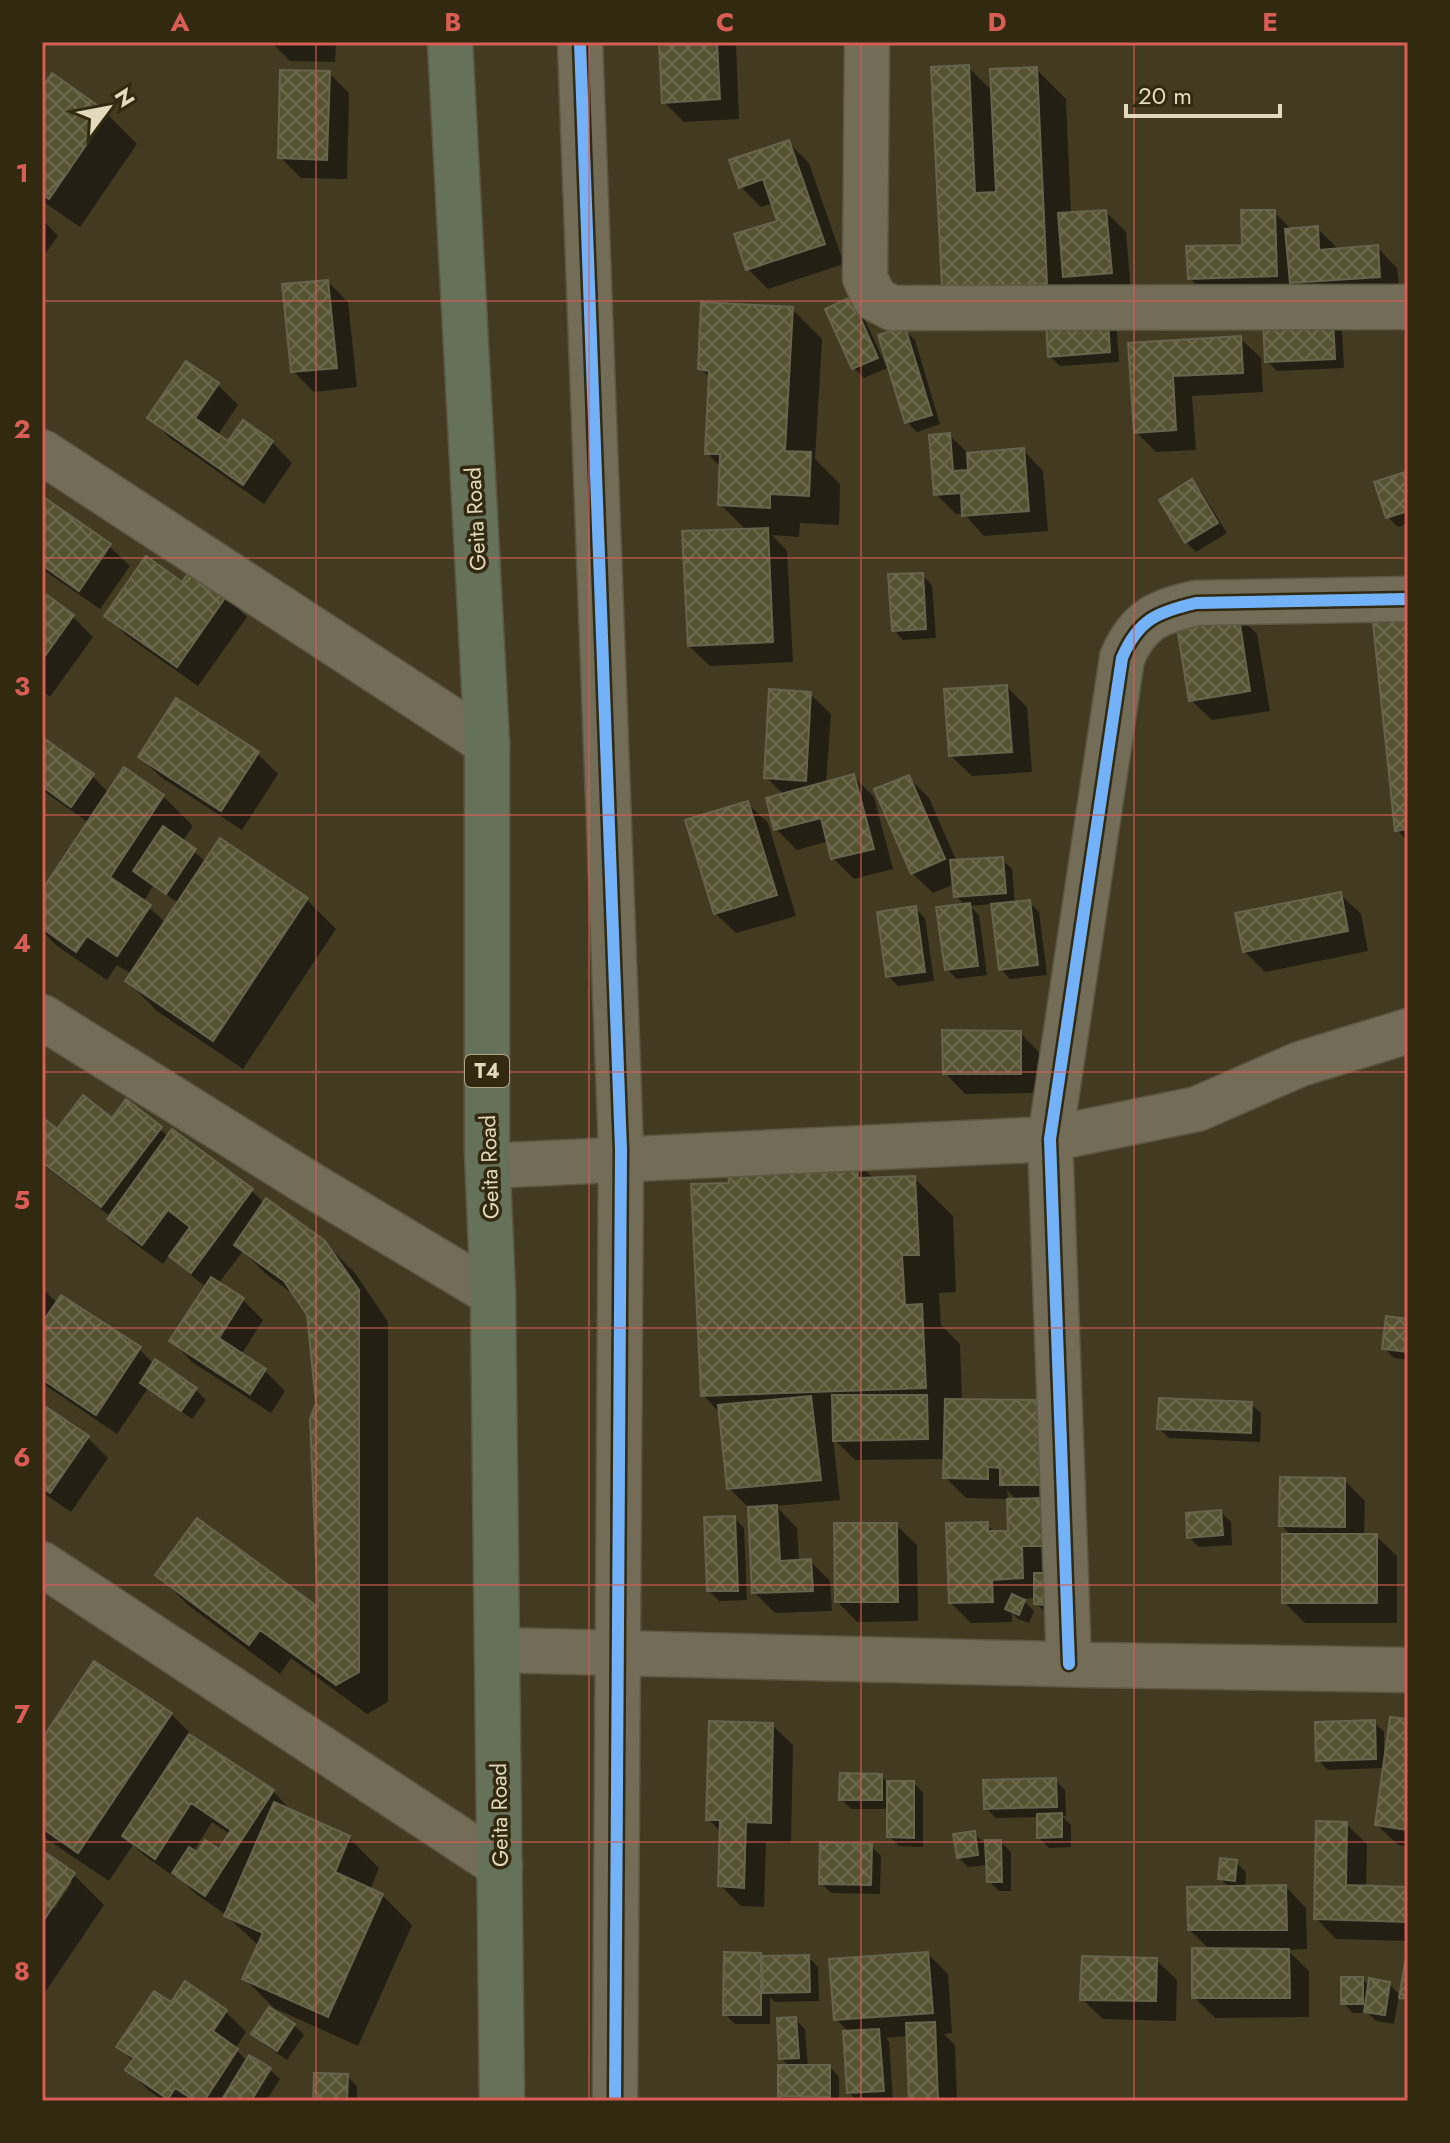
<svg xmlns="http://www.w3.org/2000/svg" width="1450" height="2143" viewBox="0 0 1450 2143" font-family="Jost,sans-serif">
  <style>
    .shadow { fill: #0007; fill-rule: evenodd }
    .building { fill: url(#building-cross-hatch); stroke: #66644d; stroke-width: 2 }
    .lines { fill: none; stroke-linecap: round; stroke-linejoin: round }
    .street-casing { stroke: #5c5743; stroke-width: 47 }
    .highway-casing { stroke: #5c5743; stroke-width: 47 }
    .street { stroke: #736c57; stroke-width: 44 }
    .highway { stroke: #667159; stroke-width: 44 }
    .cycleway-casing { stroke: #312a11; stroke-width: 17 }
    .cycleway { stroke: #73b2f8; stroke-width: 12 }
    .grid { fill: none; stroke: #da5d55; stroke-width: 2; stroke-opacity: 0.55 }
    .labels { text-anchor: middle; stroke-width: 7; stroke-linejoin: round; paint-order: stroke }
    .shield { fill: #312a11; stroke: #aea589; stroke-width: 2 }
    .shield-label { font-size: 20px; font-weight: bold; fill: #e3dabd }
    .street-label { font-size: 22px; fill: #e3dabd; stroke: #312a11 }
    .neatline { fill: none; stroke: #da5d55; stroke-width: 3 }
    .grid-label { font-size: 26px; text-anchor: middle; font-weight: bold; fill: #da5d55 }
  </style>
  <defs>
    <pattern id="building-cross-hatch" width="8" height="8" patternUnits="userSpaceOnUse" patternTransform="scale(2)"><rect width="8" height="8" fill="#555232"/><path d="M0 0l8 8M0 8l8-8" fill="none" stroke="#6d6a4e"/></pattern>
  </defs>
  <rect width="100%" height="100%" fill="#423b22"/>
  <path class="shadow" d="M271,42H336L335,62L290,61Z
    M661,42H732L736,46L739,119L684,122L664,102Z
    M968,67L993,92L1036,69L1066,99L1071,214L1106,212L1126,232L1131,293L1086,296L1075,285L1076,313L944,288Z
    M329,73L349,93L347,179L301,178L280,157Z
    M42,91L107,114L137,144L80,227L42,201Z
    M789,143L809,163L844,264L768,289L748,269L779,222L773,203L761,207L741,187Z
    M1274,212L1292,230L1317,228L1338,249L1377,247L1397,268L1400,297L1210,298L1190,278L1244,247Z
    M42,219L58,236L42,258Z
    M328,282L348,302L357,387L314,392L293,371Z
    M792,309L822,339L815,459L840,484L839,525L800,523L799,537L772,535L787,551L793,662L710,666L689,646L747,531L720,504L721,467L707,453L711,379L700,368Z
    M860,309L887,368L864,378L854,368L827,310Z
    M1333,320L1342,330L1344,368L1277,371L1267,361Z
    M1107,321L1117,331L1119,362L1060,366L1050,356Z
    M905,330L915,340L940,424L917,432L907,422Z
    M1240,338L1261,358L1263,392L1192,396L1196,450L1156,452L1136,432L1130,345Z
    M218,385L238,405L217,436L229,444L272,442L292,463L264,504L170,438L150,418Z
    M949,435L969,454L1023,450L1043,471L1048,531L984,536L964,514H956L936,494Z
    M1408,473V524L1398,527L1388,517L1377,483Z
    M1192,482L1201,491L1227,533L1196,552L1186,542Z
    M42,498L109,546L130,566L100,609L42,569Z
    M922,575L932,585L936,638L903,640L894,630Z
    M183,585L226,597L247,617L198,686L127,636L107,615Z
    M42,594L72,616L93,637L50,697L42,691Z
    M1237,614L1257,634L1270,711L1212,720L1191,700Z
    M1408,621V841L1397,830Z
    M1007,687L1027,707L1032,772L972,776L951,756Z
    M810,694L831,714L826,784L854,777L874,797L893,869L854,879L833,858L829,841L797,850L776,829L784,795L766,777Z
    M42,740L92,776L109,793L163,796L193,826L182,842L206,862L306,899L336,929L243,1069L157,1011L127,981L132,974L117,965L107,980L57,946L42,931V893L89,823L42,790ZM153,886L179,903L166,923L143,902Z
    M258,754L278,774L242,830L161,777L140,757Z
    M908,777L929,798L957,862L1002,859L1012,869L1015,904L1029,902L1039,912L1047,975L1010,979L1001,969L993,904L970,906L979,915L987,975L957,979L947,969L966,906L956,896L955,884L933,893L912,873Z
    M747,803L768,823L796,916L736,933L715,913Z
    M1340,894L1361,914L1368,951L1265,972L1244,951Z
    M915,908L925,918L934,981L898,986L888,976Z
    M1020,1033L1040,1053V1093L965,1094L945,1073Z
    M126,1102L169,1137L173,1132L252,1191L265,1204L324,1242L355,1273L388,1322V1702L367,1714L291,1658L280,1674L188,1605L158,1575L320,1611L319,1403L309,1314L297,1297L266,1274L243,1251L218,1284L242,1299L263,1320L241,1355L265,1371L285,1391L271,1413L192,1362L172,1341L206,1287L192,1276L170,1254L163,1264L130,1240L109,1219L111,1217L42,1164V1120L57,1132L112,1120Z
    M856,1161L874,1179L914,1178L953,1216L956,1292L939,1293L941,1325L960,1344L962,1401L1040,1402L1063,1566H1042L1046,1613L1036,1603V1598L1022,1599L1034,1611L1029,1623L1018,1619L1012,1613V1622L971,1623L951,1603L987,1525L996,1533H1010L1018,1501L1007,1490L1008,1499L966,1498L945,1477L946,1459L855,1460L833,1438L840,1500L776,1506L797,1528L799,1562L810,1561L830,1581L832,1611L775,1613L754,1592L750,1509L729,1488L720,1413L703,1395L731,1185Z
    M42,1288L57,1303L139,1349L154,1364L156,1362L196,1390L206,1400L192,1419L148,1388L117,1434L42,1383Z
    M1388,1318L1408,1321V1360L1394,1358L1384,1348Z
    M1251,1404L1261,1413L1260,1442L1169,1438L1159,1428Z
    M42,1406L88,1438L108,1458L71,1512L42,1492Z
    M1344,1480L1365,1501L1364,1536H1376L1397,1556V1623H1305L1284,1602L1292,1536L1281,1525Z
    M1221,1512L1231,1522L1232,1545L1199,1547L1189,1537Z
    M734,1518L744,1528L747,1600L719,1601L709,1591Z
    M896,1525L917,1545L918,1621L857,1622L837,1601Z
    M171,1714L200,1743L273,1791L293,1813L349,1838L379,1868L370,1890L382,1895L412,1925L358,2046L274,2008L244,1978L259,1946L226,1915L195,1893L178,1876L176,1878L145,1856L133,1845L109,1881L42,1836V1743ZM212,1822L231,1835L220,1852L198,1855L193,1852Z
    M1408,1721V1847L1398,1845L1377,1825L1385,1768L1328,1770L1318,1760L1374,1722L1384,1732V1756H1387Z
    M772,1725L793,1745L791,1843L766,1842L764,1907L741,1906L720,1885L722,1833L708,1819Z
    M881,1776L888,1783H914L923,1793V1847L899,1846L889,1836V1809H851L841,1799Z
    M1055,1780L1065,1790L1066,1816H1062L1071,1825V1847L1049,1848L1039,1838V1817L996,1818L986,1808Z
    M1346,1824L1367,1844L1366,1888L1408,1889V1941L1336,1939L1316,1918Z
    M974,1833L988,1847L1001,1842L1011,1852V1891H999L989,1881L988,1865L968,1867L958,1857Z
    M871,1846L881,1856L880,1894L831,1893L821,1883Z
    M42,1853L74,1875L104,1905L42,1997ZM69,1880L72,1882L54,1909L51,1906Z
    M1236,1862L1246,1872L1245,1888L1286,1887L1306,1908L1307,1949L1287,1950L1309,1971V2017L1215,2018L1194,1997L1210,1950L1190,1930L1230,1888L1220,1879Z
    M928,1954L948,1974L952,2033L944,2034L955,2045L957,2101H911L908,2036L886,2038L889,2041L893,2101H857L849,2092V2032L836,2019Z
    M760,1955L763,1958L808,1957L818,1967L819,2001L775,2002L770,1997V2024H735L725,2014Z
    M1408,1957V2004L1399,1995L1394,2024L1376,2021L1368,2013H1353L1343,2003L1362,1979L1370,1986L1389,1984L1401,1996Z
    M1156,1960L1177,1980L1176,2021L1103,2019L1082,1999Z
    M171,2005L226,2012L246,2032L235,2049L247,2061L270,2070L280,2079L266,2101H164L148,2090L128,2070L134,2062L118,2046Z
    M795,2019L805,2029L808,2067H830L839,2077V2101H785L780,2096L790,2067L781,2058Z
    M294,2025L304,2035L287,2060L263,2044L254,2034Z
    M347,2076L357,2086V2101H315Z"/>
  <path class="building" d="M659,42H717L720,99L662,103Z
    M969,65L975,193L996,192L990,69L1037,67L1047,284L942,288L931,67Z
    M280,70L330,71L327,160L278,158Z
    M52,73L108,113L49,199L42,194V88Z
    M789,140L825,244L746,270L734,234L777,221L763,179L739,188L729,160Z
    M1106,210L1112,273L1063,277L1058,213Z
    M1241,210H1275L1277,276L1188,279L1186,246L1242,245Z
    M1318,226L1319,250L1378,245L1380,277L1290,283L1285,229Z
    M328,280L337,368L291,372L282,284Z
    M851,297L878,358L852,369L825,309Z
    M701,302L793,307L785,451L811,452L809,496L770,494V508L718,505L720,454H705L709,371L698,369Z
    M1333,318L1335,359L1265,362L1263,321Z
    M1108,319L1110,352L1048,357L1046,323Z
    M905,327L932,415L905,423L878,335Z
    M1241,336L1243,373L1173,376L1176,430L1134,433L1128,343Z
    M186,361L219,383L195,418L228,441L243,420L273,441L243,485L147,418Z
    M950,433L953,471L968,470L967,453L1024,448L1029,511L962,516L961,493L934,495L929,435Z
    M1408,471V511L1386,518L1374,482Z
    M1192,479L1218,523L1185,543L1159,500Z
    M42,496L111,544L79,591L42,565Z
    M768,528L773,642L688,646L682,531Z
    M146,556L182,582L191,569L227,595L177,667L104,616Z
    M923,573L926,629L892,631L888,574Z
    M47,595L74,615L42,660V602Z
    M1238,611L1250,691L1189,701L1176,621Z
    M1408,619V701H1405L1408,733V829L1395,831L1373,623Z
    M1007,685L1012,752L949,756L944,689Z
    M769,689L811,692L806,781L764,778Z
    M176,698L259,752L221,811L138,757Z
    M42,737L94,774L71,807L42,786Z
    M124,767L164,795L110,877L151,905L117,956L87,936L76,952L42,928V890Z
    M854,774L874,849L831,859L821,818L774,830L766,798Z
    M909,775L945,859L911,874L874,789Z
    M748,801L777,895L714,914L685,820Z
    M163,826L196,849L166,894L133,871Z
    M220,838L308,898L213,1041L125,981Z
    M1003,857L1006,893L954,897L950,860Z
    M1341,892L1348,931L1243,952L1235,913Z
    M1030,900L1038,965L999,970L991,904Z
    M970,903L978,966L945,970L936,907Z
    M916,906L925,972L886,977L877,912Z
    M942,1030L1021,1031V1074H943Z
    M83,1095L112,1118L126,1099L162,1127L101,1207L42,1162V1117L57,1129Z
    M172,1129L253,1189L191,1273L169,1256L190,1227L168,1210L142,1245L107,1219Z
    M857,1159L858,1178L915,1176L919,1255H902L905,1305L922,1304L926,1388L701,1396L691,1184L729,1183L727,1165Z
    M266,1198L325,1241L359,1290V1672L336,1685L260,1630L249,1645L155,1575L197,1518L318,1607L310,1419L316,1403L307,1315L284,1281L234,1245Z
    M211,1277L244,1298L219,1338L266,1369L250,1394L169,1341Z
    M61,1295L141,1347L96,1415L42,1379V1323Z
    M1386,1316L1408,1319L1407,1352L1382,1349Z
    M155,1359L197,1388L181,1411L140,1383Z
    M832,1395H927L928,1439L833,1441Z
    M811,1396L821,1480L727,1489L718,1405Z
    M1159,1398L1252,1402L1251,1433L1157,1429Z
    M945,1399L1041,1400L1040,1485H1000V1468L988,1467V1479L943,1478Z
    M42,1404L89,1436L50,1493L42,1488Z
    M1280,1477L1345,1478V1527L1279,1526Z
    M1041,1498L1043,1546H1022L1023,1578L992,1580L993,1602L949,1603L946,1523L988,1522V1531H1008L1007,1499Z
    M777,1505L780,1561L811,1559L813,1591L752,1593L748,1507Z
    M1221,1510L1223,1535L1187,1538L1186,1513Z
    M735,1516L738,1591H707L704,1517Z
    M834,1523H897L898,1602H835Z
    M1282,1534H1377V1603H1282Z
    M1034,1573H1047L1046,1605L1034,1604Z
    M1012,1594L1025,1600L1019,1615L1005,1609Z
    M94,1661L172,1713L78,1853L42,1828V1739Z
    M1390,1717L1408,1719V1830L1375,1825Z
    M1375,1720L1376,1759L1316,1761L1315,1722Z
    M709,1721L773,1723L771,1823L746,1822L744,1888L718,1886L720,1820H706Z
    M189,1734L274,1790L205,1896L172,1873L189,1847L197,1852L205,1840L219,1849L231,1830L191,1803L155,1859L122,1836Z
    M840,1773L882,1774V1800H839Z
    M1056,1778L1057,1807L984,1809L983,1780Z
    M887,1781H914V1838L887,1837Z
    M274,1802L350,1836L335,1872L383,1894L328,2017L242,1979L263,1933L224,1916Z
    M1062,1813V1837L1037,1838V1814Z
    M1316,1821L1347,1822L1346,1885L1408,1887V1922L1314,1919Z
    M975,1831L978,1855L957,1858L953,1834Z
    M985,1840H1001L1002,1882H987Z
    M820,1842L872,1844L871,1885L819,1884Z
    M42,1850L75,1873L42,1923Z
    M1220,1858L1237,1860L1235,1881L1218,1879Z
    M1286,1885L1287,1930H1188L1187,1887Z
    M1408,1945V1999L1399,1998Z
    M1192,1948L1289,1949L1290,1998H1192Z
    M724,1952L761,1953V2015H723Z
    M928,1952L933,2013L834,2020L829,1959Z
    M809,1955L810,1992L763,1993L762,1956Z
    M1082,1956L1157,1958L1156,2001L1080,2000Z
    M1341,1977H1363V2004H1341Z
    M1369,1978L1390,1982L1385,2015L1364,2012Z
    M185,1981L227,2010L213,2031L238,2049L204,2101H195L175,2088L168,2099L125,2070L134,2058L116,2047L154,1991L171,2002Z
    M269,2007L295,2024L277,2051L251,2034Z
    M796,2017L799,2058L779,2059L777,2018Z
    M935,2022L938,2101H909L906,2023Z
    M879,2029L884,2091L847,2093L843,2031Z
    M249,2055L271,2068L251,2101H221Z
    M778,2065H830V2097L778,2096Z
    M314,2073L348,2074L347,2101H313Z"/>
  <g class="lines">
    <g class="street-casing">
      <path id="street" d="M580,42L621,1150L615,2101
        M867,42L865,278L875,299L892,308L1408,307
        M42,452L487,743
        M42,1017L311,1185L493,1294
        M488,1166L1050,1139L1197,1109L1300,1064L1408,1031
        M42,1564L500,1866
        M497,1650L1091,1665L1408,1670
        M1069,1664L1050,1139L1122,658C1138,620 1157,612 1196,603L1408,599"/>
    </g>
    <g class="highway-casing">
      <path id="highway" d="M450,42L487,743V1152L493,1294L502,2101"/>
    </g>
    <use href="#street" class="street"/>
    <use href="#highway" class="highway"/>
    <g class="cycleway-casing">
      <path id="cycleway" d="M580,42L621,1150L615,2101
        M1069,1664L1050,1139L1122,658C1138,620 1157,612 1196,603L1408,599"/>
    </g>
    <use href="#cycleway" class="cycleway"/>
  </g>
  <path class="grid" d="M316,42V2101M589,42V2101M861,42V2101M1134,42V2101M42,301H1408M42,558H1408M42,815H1408M42,1072H1408M42,1328H1408M42,1585H1408M42,1842H1408"/>
  <g class="labels">
    <rect class="shield" x="465" y="1055" width="44" height="32" rx="6"/>
    <g class="shield-label">
      <text x="487" y="1078">T4</text>
    </g>
    <g class="street-label">
      <text transform="translate(475 519) rotate(-93)" y="8">Geita Road</text>
      <text transform="translate(489 1167) rotate(-92)" y="8">Geita Road</text>
      <text transform="translate(499 1815) rotate(-91)" y="8">Geita Road</text>
    </g>
  </g>
  <rect width="1450" height="2143" fill="none" stroke="#312a11" stroke-width="88"/>
  <g transform="translate(108 108) rotate(58)" stroke="#312a11" stroke-width="6" paint-order="stroke">
  <path d="M0-6L14 30L0 20L-14 30Z" fill="#e3dabd"/>
  <text y="-12" font-size="22" font-weight="bold" text-anchor="middle" fill="#e3dabd">N</text>
  </g>
  <path d="M1126 104v12h154v-12" fill="none" stroke="#e3dabd" stroke-width="4"/>
  <text x="1138" y="104" font-size="24" fill="#e3dabd" stroke="#312a11" stroke-width="6" paint-order="stroke">20 m</text>
  <rect x="44" y="44" width="1362" height="2055" class="neatline"/>
  <g class="grid-label">
    <text x="180" y="31">A</text>
    <text x="453" y="31">B</text>
    <text x="725" y="31">C</text>
    <text x="997" y="31">D</text>
    <text x="1270" y="31">E</text>
    <text x="22" y="182">1</text>
    <text x="22" y="438">2</text>
    <text x="22" y="695">3</text>
    <text x="22" y="952">4</text>
    <text x="22" y="1209">5</text>
    <text x="22" y="1466">6</text>
    <text x="22" y="1723">7</text>
    <text x="22" y="1980">8</text>
  </g>
</svg>
